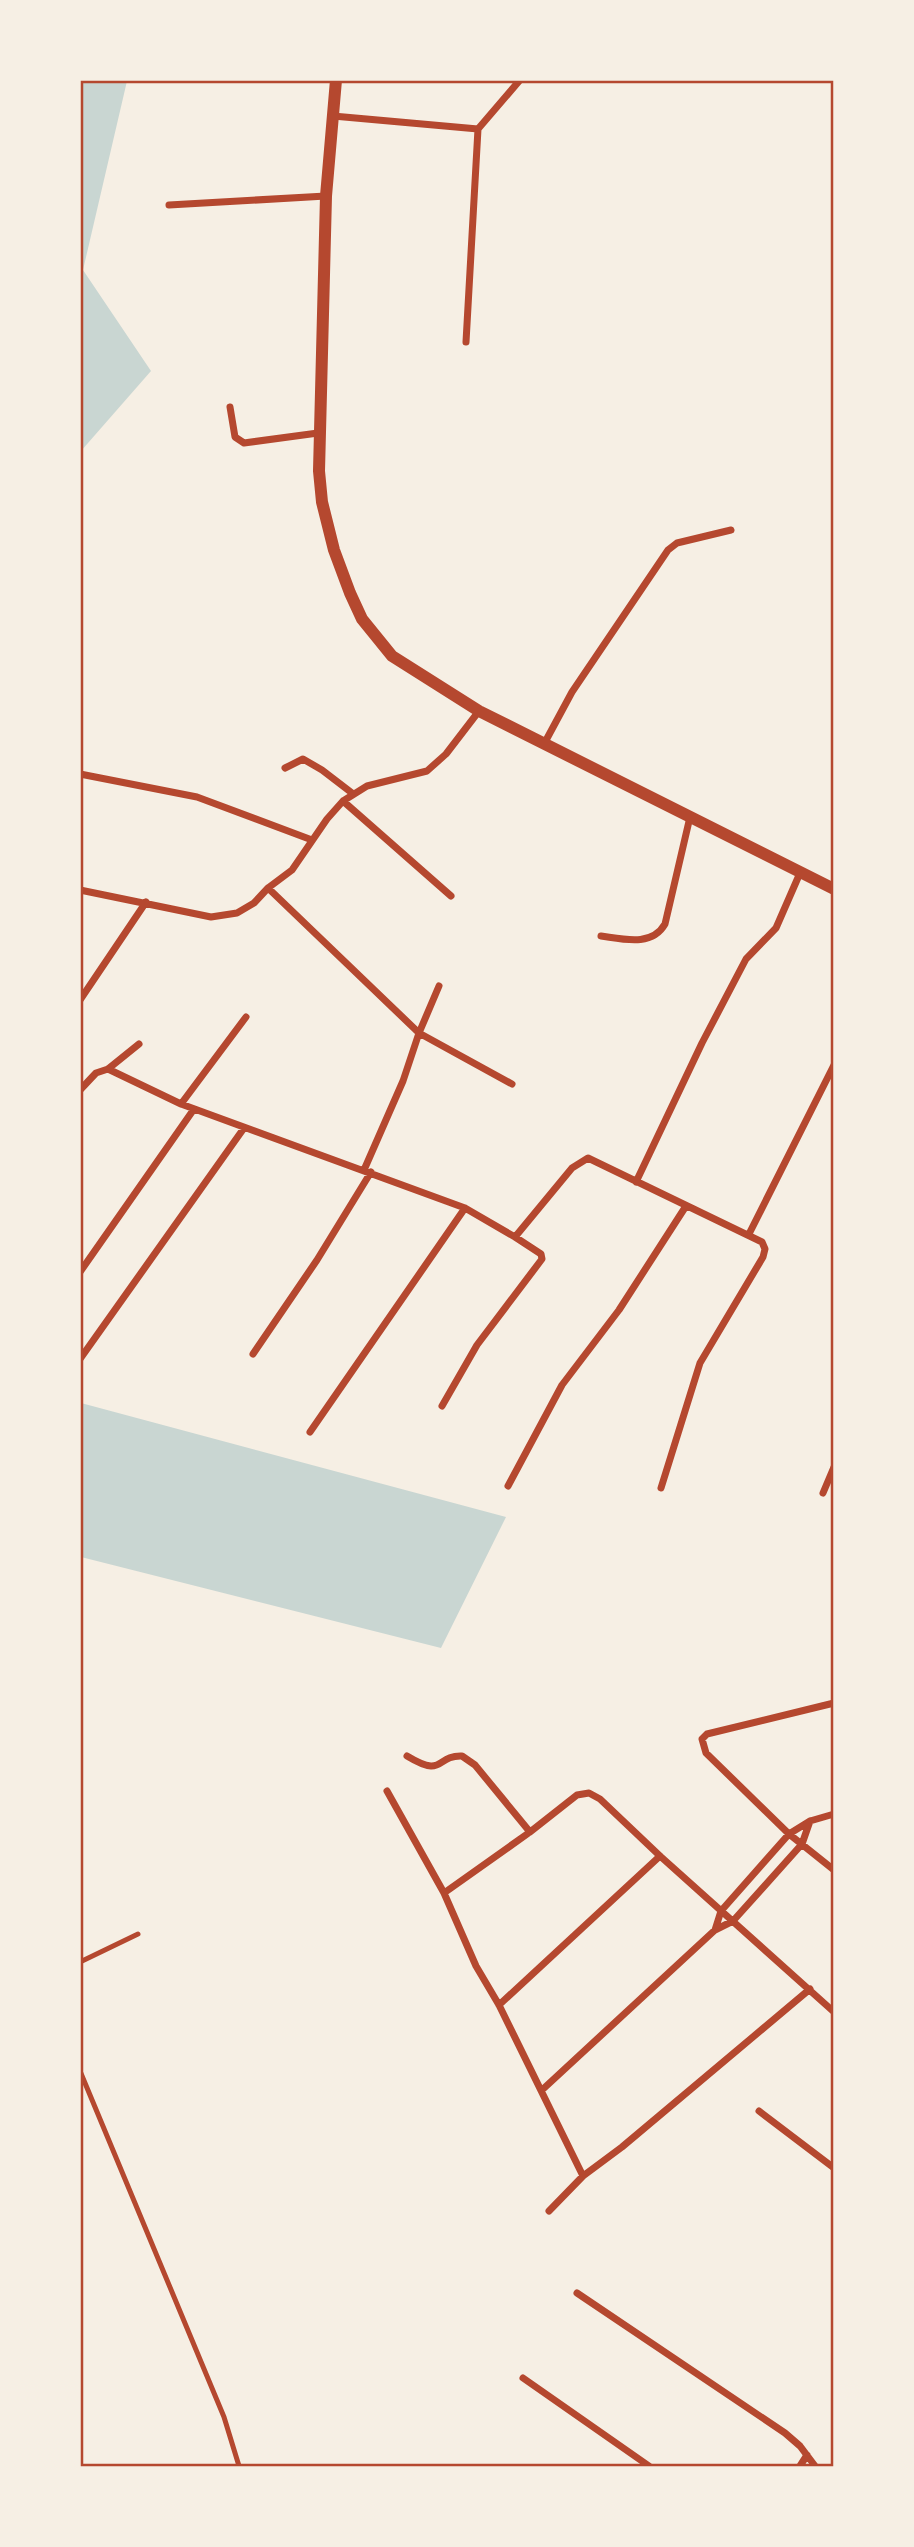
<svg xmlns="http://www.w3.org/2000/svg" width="914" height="2547" viewBox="0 0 914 2547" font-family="'Archivo Narrow',sans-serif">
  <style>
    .water { fill: #c9d6d2 }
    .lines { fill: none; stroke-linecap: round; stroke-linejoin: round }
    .service { stroke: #b5482f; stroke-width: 5 }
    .minor { stroke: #b5482f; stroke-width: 7 }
    .tertiary { stroke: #b5482f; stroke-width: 12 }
    .neatline { fill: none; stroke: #b5482f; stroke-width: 2.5 }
  </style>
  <rect width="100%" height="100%" fill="#f6efe4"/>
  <path class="water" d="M81,80L127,81L83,270L151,371L81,451Z
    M80,1403H81L506,1517L441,1648L81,1557Z"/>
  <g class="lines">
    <path class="service" d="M80,1962L138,1934
      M80,2071L224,2417L239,2466"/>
    <path class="minor" d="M333,116L478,129L466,342
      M478,129L520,80
      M169,205L326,196
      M230,407L235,437L244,443L318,433
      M544,744L572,692L668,550L677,543L731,530
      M285,768L303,759L322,770L352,793
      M80,774L197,797L312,840
      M343,801L451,896
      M268,888L419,1033L512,1084
      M80,890L211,917L237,913L254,903L268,888L292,870L327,819L343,801L367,786L427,771L446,754L479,711
      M601,936C623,939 652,947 665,924L690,817
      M80,1000L146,902
      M108,1069L181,1104L465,1208L515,1237L572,1168L588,1158L762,1242L765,1249L763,1257L700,1363L661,1488
      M80,1090L96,1073L108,1069L139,1044
      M181,1104L246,1017
      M364,1170L403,1081L419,1033L439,986
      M636,1182L702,1043L746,959L776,928L800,873
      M749,1234L834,1065
      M80,1272L194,1109
      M253,1354L317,1260L371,1172
      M80,1359L244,1128
      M442,1406L477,1345L542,1259L541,1254L515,1237
      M310,1432L465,1208
      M508,1486L562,1385L619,1310L686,1206
      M823,1493L834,1467
      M834,1703L707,1734L702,1739L706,1753L789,1834L834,1870
      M407,1756C445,1779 435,1755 462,1756L475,1765L530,1832
      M387,1791L444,1893L476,1966L499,2005L583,2176L622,2147L810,1989
      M444,1893L530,1832L577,1795L589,1793L600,1799L660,1856L834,2012
      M715,1930L721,1911L789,1834L810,1821L834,1814
      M499,2005L660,1856
      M542,2090L715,1930L733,1921L802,1844L810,1821
      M759,2111L834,2168
      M549,2211L583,2176
      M577,2293L785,2433L800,2446L815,2466
      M523,2378L649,2466
      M800,2466L807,2455"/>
    <path class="tertiary" d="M336,80L326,196L319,471L322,502L334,550L350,593L362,619L392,656L479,711L834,889"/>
  </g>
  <rect width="914" height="2547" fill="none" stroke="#f6efe4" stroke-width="164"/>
  <rect x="82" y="82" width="750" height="2383" class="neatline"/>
</svg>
